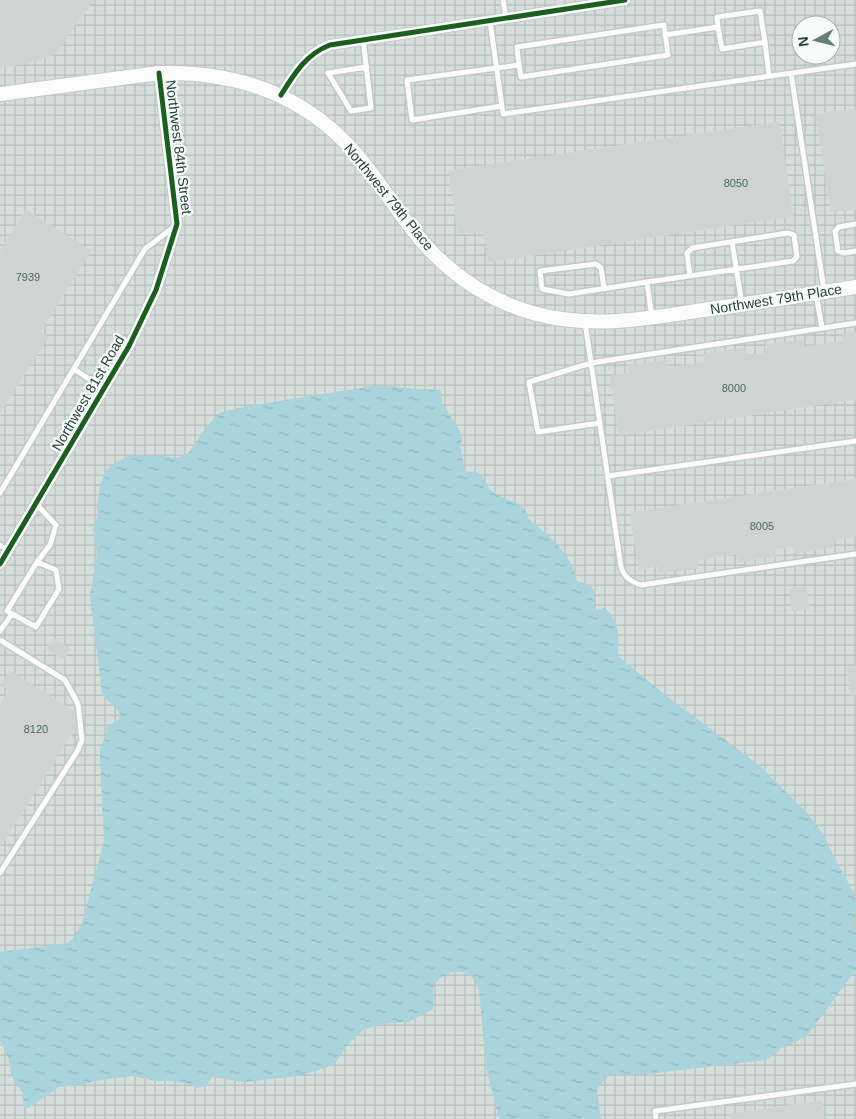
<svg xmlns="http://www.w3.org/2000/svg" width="856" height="1119" viewBox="0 0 856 1119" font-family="Arial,sans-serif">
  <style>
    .industrial { fill: url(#industrial-grid); fill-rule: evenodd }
    .water { fill: url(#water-ripples) }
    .building { fill: #cfd4d2; stroke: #d1d6d4 }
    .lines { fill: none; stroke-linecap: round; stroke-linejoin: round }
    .service-casing { stroke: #c5cac8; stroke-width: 8 }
    .minor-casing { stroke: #c5cac8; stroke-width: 12 }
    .secondary-casing { stroke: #c3cbc8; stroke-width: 16 }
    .service { stroke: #fcfcfc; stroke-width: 5 }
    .minor { stroke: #fcfcfc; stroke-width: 10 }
    .secondary { stroke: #fcfcfc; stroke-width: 14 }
    .cycleway-casing { stroke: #f7fbf9; stroke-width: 8 }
    .cycleway { stroke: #1b5e20; stroke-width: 5 }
    .labels { text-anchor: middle; stroke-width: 4.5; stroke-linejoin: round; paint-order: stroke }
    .number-label { font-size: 11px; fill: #506761 }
    .street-label { font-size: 14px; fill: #24423a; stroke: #f7fbf9 }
  </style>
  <defs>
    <pattern id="industrial-grid" width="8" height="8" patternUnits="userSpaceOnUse" patternTransform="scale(1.25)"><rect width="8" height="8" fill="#d6dedb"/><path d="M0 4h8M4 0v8" fill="none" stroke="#b8c0bd"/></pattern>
    <pattern id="water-ripples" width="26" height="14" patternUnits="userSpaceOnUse" patternTransform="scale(1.25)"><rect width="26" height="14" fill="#a9d4db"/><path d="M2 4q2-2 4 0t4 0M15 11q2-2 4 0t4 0" fill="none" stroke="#91b7bd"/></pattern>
  </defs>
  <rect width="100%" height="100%" fill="#e8edeb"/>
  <path class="industrial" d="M0,0H856V1119H0ZM801,25H831V55H801Z"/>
  <path class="water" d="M373,386C395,385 417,391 438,389L441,392L442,403L460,431L462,439L460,446L465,470L468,472C472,472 476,471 480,474C487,479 486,488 494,493C506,501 526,502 528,518C550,538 570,551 577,581C604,589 589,591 595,610L605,608C620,621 619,638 618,656L664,694L760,766L807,813L824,835L833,855L853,891L856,902L854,926L856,934V970L806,1037L781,1048L778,1052L766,1060L638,1075L615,1074L607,1077L597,1089L601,1119H499L486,1067L479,990C476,984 474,978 468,974C457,968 439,975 434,986C432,992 434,1002 433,1009L408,1022L382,1024L363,1030L347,1046L336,1062L327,1067L299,1076L244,1082L212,1077L207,1086L197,1088L188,1084L171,1081H156L133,1076L118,1078L95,1081L82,1085L59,1087L30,1107L24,1109L22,1092L13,1079L8,1057L0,1041V952L67,943L73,939L82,923L104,841L100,760V748L107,734L106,727L119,719L120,714C116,706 108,702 102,694L90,596L97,554L93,529L98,515L97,508L100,485L106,471L115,463L128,456H165L176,458L188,454L206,427L221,412L260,404Z"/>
  <path class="building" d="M0,0H93L83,16L82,15L56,54L25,64L0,67Z
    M856,109V209L831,212L816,114Z
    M779,122L793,216L488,262L483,231L458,234L449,171Z
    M26,210L91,251L40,332L48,337L0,413V251Z
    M856,332V399L619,435L610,376L629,373L628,366L666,360L667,368L705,362L704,354L745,348L746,356L766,353L765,345L803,340L804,347L844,341L842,334Z
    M856,479V536L833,540L834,547L795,553L794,546L775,549L776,556L738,562L736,554L697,560L698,568L659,573L658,566L639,569L630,513Z
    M806,587L809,609L792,611L789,589Z
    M54,638L70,649L63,659L47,648Z
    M856,666V695H851L847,667Z
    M10,671L75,712L76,727L0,847V705L9,690L1,685Z
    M822,1101L824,1119H730V1114Z"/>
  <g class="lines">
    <g class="service-casing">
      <path id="service" d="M503,0L506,18
        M490,21L503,114L856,64
        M665,35L718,27L717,17L760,11L765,42L722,49L718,27
        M363,39L371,108L351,111L328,73L367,67
        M765,42L769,76
        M791,73L824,290
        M502,106L412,120L407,80L519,65L521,77L668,55L664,25L517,47L519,65
        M856,224L839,227L835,231L838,251L844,253L856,251
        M732,242L742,304
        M647,282L793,261L797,257L794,235L788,233L692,248L687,253L690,276
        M604,288L601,268L596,264L540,271L542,289L569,294L647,282L652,318
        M816,294L822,328
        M585,322L621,567C625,578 630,581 641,585L856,554
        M74,369L104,389
        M600,423L538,432L529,382L591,363L856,323
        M608,476L856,441
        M0,493L145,249L175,226
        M36,504L56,525L50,545L37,562L7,611L36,627L59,589L56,570L37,562
        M0,545L8,550
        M0,631L12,614
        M0,640L65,680L78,704L82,740L78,750L0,873
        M656,1119L655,1111L856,1084"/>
    </g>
    <g class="minor-casing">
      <path id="minor" d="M281,95C294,74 306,54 330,45L625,0
        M0,564L129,346L156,290L177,224L159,73"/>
    </g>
    <g class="secondary-casing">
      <path id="secondary" d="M0,94L159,73C237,71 305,94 357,155C376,177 391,202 409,225C440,267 483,299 533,313C593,330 651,318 710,309C759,302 807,295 856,287"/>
    </g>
    <use href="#service" class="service"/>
    <use href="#minor" class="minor"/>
    <use href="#secondary" class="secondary"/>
    <g class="cycleway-casing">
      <path id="cycleway" d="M281,95C294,74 306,54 330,45L625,0
        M0,564L129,346L156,290L177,224L159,73"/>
    </g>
    <use href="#cycleway" class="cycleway"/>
  </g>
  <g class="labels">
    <g class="number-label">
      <text x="736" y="187">8050</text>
      <text x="28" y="281">7939</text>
      <text x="734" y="392">8000</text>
      <text x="762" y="530">8005</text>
      <text x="36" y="733">8120</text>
    </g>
    <g class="street-label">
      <text transform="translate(179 147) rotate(83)" y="5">Northwest 84th Street</text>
      <text transform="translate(389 197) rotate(51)" y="5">Northwest 79th Place</text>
      <text transform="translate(776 299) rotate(-9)" y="5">Northwest 79th Place</text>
      <text transform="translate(88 393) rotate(-60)" y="5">Northwest 81st Road</text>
    </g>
  </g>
  <g transform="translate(816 40) rotate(263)"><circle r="24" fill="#f7fbf9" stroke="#a3b1ad"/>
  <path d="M0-4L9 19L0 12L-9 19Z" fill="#697e78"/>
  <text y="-8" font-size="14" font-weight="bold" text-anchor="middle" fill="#24423a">N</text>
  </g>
</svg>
